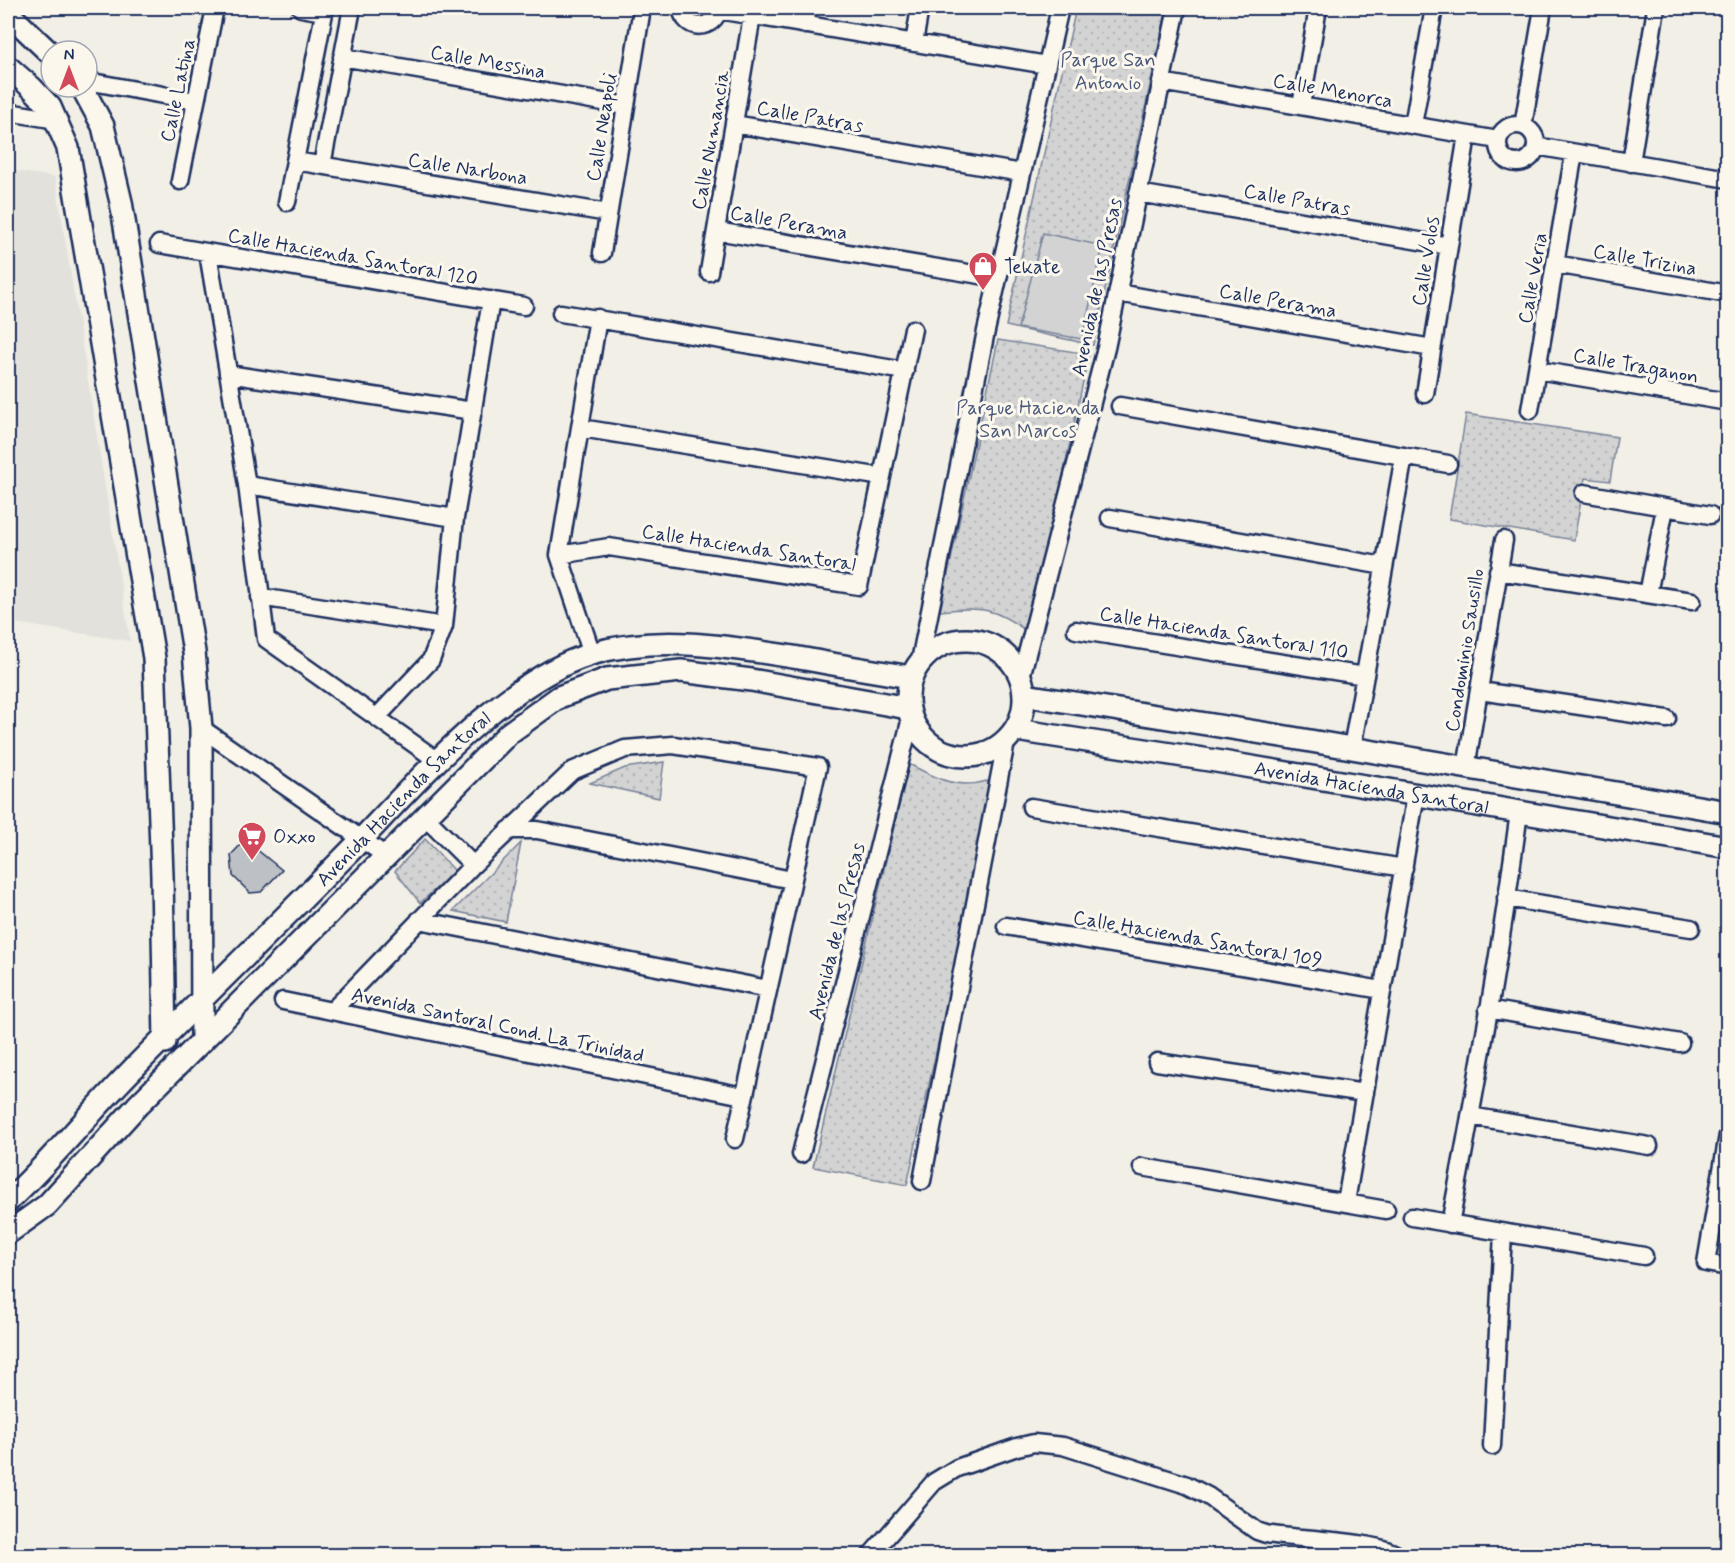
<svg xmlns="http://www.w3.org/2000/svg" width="1735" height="1563" viewBox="0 0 1735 1563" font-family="Mynerve,sans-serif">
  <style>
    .built { fill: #e2e1dc }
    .grass { fill: url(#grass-dots); stroke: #768198; stroke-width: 1.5 }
    .garden { fill: #d2d3d2; stroke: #768198; stroke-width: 1.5 }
    .building { fill: #bdc0c4; stroke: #1b2f5e; stroke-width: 1.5 }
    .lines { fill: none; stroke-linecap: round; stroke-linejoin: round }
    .minor-casing { stroke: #1b2f5e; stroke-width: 21 }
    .tertiary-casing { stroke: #1b2f5e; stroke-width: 26 }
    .minor { stroke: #fbf7ec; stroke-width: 16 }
    .tertiary { stroke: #fbf7ec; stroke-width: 21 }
    .labels { text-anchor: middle; stroke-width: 6; stroke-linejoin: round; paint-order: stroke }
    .park-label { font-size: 20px; fill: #49587b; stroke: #fbf7ec }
    .street-label { font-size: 20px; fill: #1b2f5e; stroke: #fbf7ec }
    .poi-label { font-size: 20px; fill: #1b2f5e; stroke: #fbf7ec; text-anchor: start }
  </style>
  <defs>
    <pattern id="grass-dots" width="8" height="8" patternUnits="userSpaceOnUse" patternTransform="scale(1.5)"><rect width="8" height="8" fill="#d2d3d2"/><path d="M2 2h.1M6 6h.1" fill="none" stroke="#b4b5b7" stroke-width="1.8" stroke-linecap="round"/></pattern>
  </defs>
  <rect width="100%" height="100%" fill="#f2efe6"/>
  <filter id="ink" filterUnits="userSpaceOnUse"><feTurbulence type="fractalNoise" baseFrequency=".0167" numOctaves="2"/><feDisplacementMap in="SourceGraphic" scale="12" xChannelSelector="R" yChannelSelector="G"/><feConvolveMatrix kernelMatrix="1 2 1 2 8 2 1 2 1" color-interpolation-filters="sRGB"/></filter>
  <g filter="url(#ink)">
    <path class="built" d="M8,170L55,177L130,641L8,622Z"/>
    <path class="grass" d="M1076,8H1167L1093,345L1006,326Z
      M998,340L1089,354L1029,633C996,608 981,606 940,611Z
      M1466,414L1617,437L1610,481L1585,478L1574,540L1449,519Z
      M664,762L659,798L590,783L625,768Z
      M909,764C936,778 957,790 987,781L994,787L907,1185L813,1167Z
      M425,839L455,871L420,903L395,871Z
      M521,843L506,922L453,911Z"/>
    <path class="garden" d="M1043,233L1103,246L1082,339L1018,328Z"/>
    <path class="building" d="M245,840L282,870L261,892L250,893L233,876L231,855Z"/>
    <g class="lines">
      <g class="minor-casing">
        <path id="minor" d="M301,8L324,12
          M681,8C685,32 714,31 719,8
          M718,10L1047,65
          M805,25L808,8
          M914,43L920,8
          M342,57L626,106
          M87,81L196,101
          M1161,82L1498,140
          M1301,106L1318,8
          M8,112L57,120
          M734,124L1022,173
          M1413,125L1434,8
          M1498 144a19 19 0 1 1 38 0a19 19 0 1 1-38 0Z
          M1523,126L1543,8
          M1536,146L1728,179
          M295,161L608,213
          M1631,163L1656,8
          M322,165L352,8
          M180,181L215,8
          M1138,193L1449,246
          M287,202L325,8
          M716,231L998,278
          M159,244L524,306
          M208,253L247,485L266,639L438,761
          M602,253L642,8
          M1555,264L1728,294
          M709,272L752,16
          M1118,293L1432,348
          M561,313L905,371
          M1537,370L1728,402
          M228,374L473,411
          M1425,394L1467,135
          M1120,406L1448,464
          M1530,410L1574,153
          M581,428L882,477
          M247,485L455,518
          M1584,493L1710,515
          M1110,518L1384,566
          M559,555L609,547L859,586L913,329
          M1498,571L1692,601
          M1648,594L1665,508
          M260,597L444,626
          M1076,630L1365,676
          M592,654L559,555L598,318
          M920,661L986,331L1060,8
          M1021,677L1106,348L1177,8
          M1480,691L1667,719
          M377,717L431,660L444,626L455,518L491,300
          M201,728L386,856
          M1352,748L1404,456
          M1466,768L1504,540
          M1031,807L1404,868
          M425,817L473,865
          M509,830H537L792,880
          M1506,898L1691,928
          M419,920L768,989
          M1006,926L1382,990
          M283,1001L743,1096
          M1488,1009L1680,1043
          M332,1011L473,865L572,771L625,749L673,745L818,767L735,1139
          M1157,1062L1365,1093
          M1470,1116L1649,1146
          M1728,1135L1706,1263L1728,1267
          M801,1154L911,718
          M1142,1167L1386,1210
          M922,1181L1006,742
          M1346,1202L1416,794
          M1412,1217L1644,1256
          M1450,1224C1476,1087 1501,950 1519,812
          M1492,1446L1503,1233
          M870,1556L934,1482L957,1468L1017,1447L1034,1443L1063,1446L1187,1485L1208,1496L1257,1531L1266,1534C1293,1539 1383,1541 1398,1556"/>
      </g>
      <g class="tertiary-casing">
        <g id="tertiary">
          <path d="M8,13L51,54"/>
          <path d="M8,67L32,88L50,107L68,148L154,658L162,876L165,1042"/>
          <path d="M82,87L103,126L121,202L194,652L201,728L202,1041"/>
          <circle cx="966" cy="698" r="58"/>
          <path d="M1025,695L1281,736L1728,812"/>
          <path id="s1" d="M1016,730L1216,761L1728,847"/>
          <path id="s2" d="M8,1201C51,1161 87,1116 128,1074C205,995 284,919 360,841C421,777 506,680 591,654C658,634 732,647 799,658C836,665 874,671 911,677"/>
          <path d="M8,1233L47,1205L137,1106L509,733L559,697L607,679L681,671L751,680L908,708"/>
        </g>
      </g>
      <use href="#minor" class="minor"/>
      <use href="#tertiary" class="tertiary"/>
    </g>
  </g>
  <defs>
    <g id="shop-pin" transform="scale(1.5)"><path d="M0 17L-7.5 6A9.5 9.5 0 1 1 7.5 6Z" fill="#d1495b" stroke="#fbf7ec"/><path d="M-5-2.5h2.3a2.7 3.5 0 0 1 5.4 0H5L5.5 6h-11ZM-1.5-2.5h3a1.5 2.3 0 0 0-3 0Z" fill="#fff"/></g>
    <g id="supermarket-pin" transform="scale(1.5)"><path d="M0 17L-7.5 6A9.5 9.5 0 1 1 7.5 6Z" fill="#d1495b" stroke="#fbf7ec"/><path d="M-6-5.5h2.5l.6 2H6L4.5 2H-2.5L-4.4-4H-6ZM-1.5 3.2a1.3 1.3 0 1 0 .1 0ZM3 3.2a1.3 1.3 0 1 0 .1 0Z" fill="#fff"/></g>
  </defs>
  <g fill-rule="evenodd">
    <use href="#shop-pin" x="983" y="266"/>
    <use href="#supermarket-pin" x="252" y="836"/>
  </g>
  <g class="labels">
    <g class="park-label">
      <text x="1108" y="66">Parque San<tspan x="1108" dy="23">Antonio</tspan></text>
      <text x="1028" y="414">Parque Hacienda<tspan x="1028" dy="23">San Marcos</tspan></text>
    </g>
    <g class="street-label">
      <text transform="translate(488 61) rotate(10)" y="7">Calle Messina</text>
      <text transform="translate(177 90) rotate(-78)" y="7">Calle Latina</text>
      <text transform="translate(1333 90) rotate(10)" y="7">Calle Menorca</text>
      <text transform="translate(810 116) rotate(10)" y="7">Calle Patras</text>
      <text transform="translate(601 127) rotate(-81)" y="7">Calle Neapoli</text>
      <text transform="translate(710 140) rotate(-80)" y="7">Calle Numancia</text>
      <text transform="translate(468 168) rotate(9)" y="7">Calle Narbona</text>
      <text transform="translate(1297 199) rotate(10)" y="7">Calle Patras</text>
      <text transform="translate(789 222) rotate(10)" y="7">Calle Perama</text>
      <text transform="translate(353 256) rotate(10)" y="7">Calle Hacienda Santoral 120</text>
      <text transform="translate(1645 259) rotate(10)" y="7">Calle Trizina</text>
      <text transform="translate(1425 261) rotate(-81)" y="7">Calle Volos</text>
      <text transform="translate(1532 278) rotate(-80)" y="7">Calle Veria</text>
      <text transform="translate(1096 287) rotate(-78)" y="7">Avenida de las Presas</text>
      <text transform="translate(1278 300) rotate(10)" y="7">Calle Perama</text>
      <text transform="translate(1636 365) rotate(10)" y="7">Calle Traganon</text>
      <text transform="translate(749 547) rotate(9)" y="7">Calle Hacienda Santoral</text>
      <text transform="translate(1224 632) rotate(9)" y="7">Calle Hacienda Santoral 110</text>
      <text transform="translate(1464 650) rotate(-81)" y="7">Condominio Sausillo</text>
      <text dy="7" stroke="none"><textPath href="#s1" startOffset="360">Avenida Hacienda Santoral</textPath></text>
      <text dy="7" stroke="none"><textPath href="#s2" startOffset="564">Avenida Hacienda Santoral</textPath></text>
      <text transform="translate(836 931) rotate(-76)" y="7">Avenida de las Presas</text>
      <text transform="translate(1198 938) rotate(10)" y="7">Calle Hacienda Santoral 109</text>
      <text transform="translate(498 1024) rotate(12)" y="7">Avenida Santoral Cond. La Trinidad</text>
    </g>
    <g class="poi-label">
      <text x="1004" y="273">Tekate</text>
      <text x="273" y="843">Oxxo</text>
    </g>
  </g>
  <rect width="1735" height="1563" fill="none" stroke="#fbf7ec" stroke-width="30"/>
  <rect x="15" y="15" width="1705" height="1533" fill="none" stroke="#1b2f5e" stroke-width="2" filter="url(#ink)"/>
  <g transform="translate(69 69)"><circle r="28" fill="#fbf7ec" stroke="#a1a7b3" stroke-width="1.5"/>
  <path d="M0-4.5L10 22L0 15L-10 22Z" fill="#d1495b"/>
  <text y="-9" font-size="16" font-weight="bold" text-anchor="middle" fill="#1b2f5e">N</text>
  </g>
</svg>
